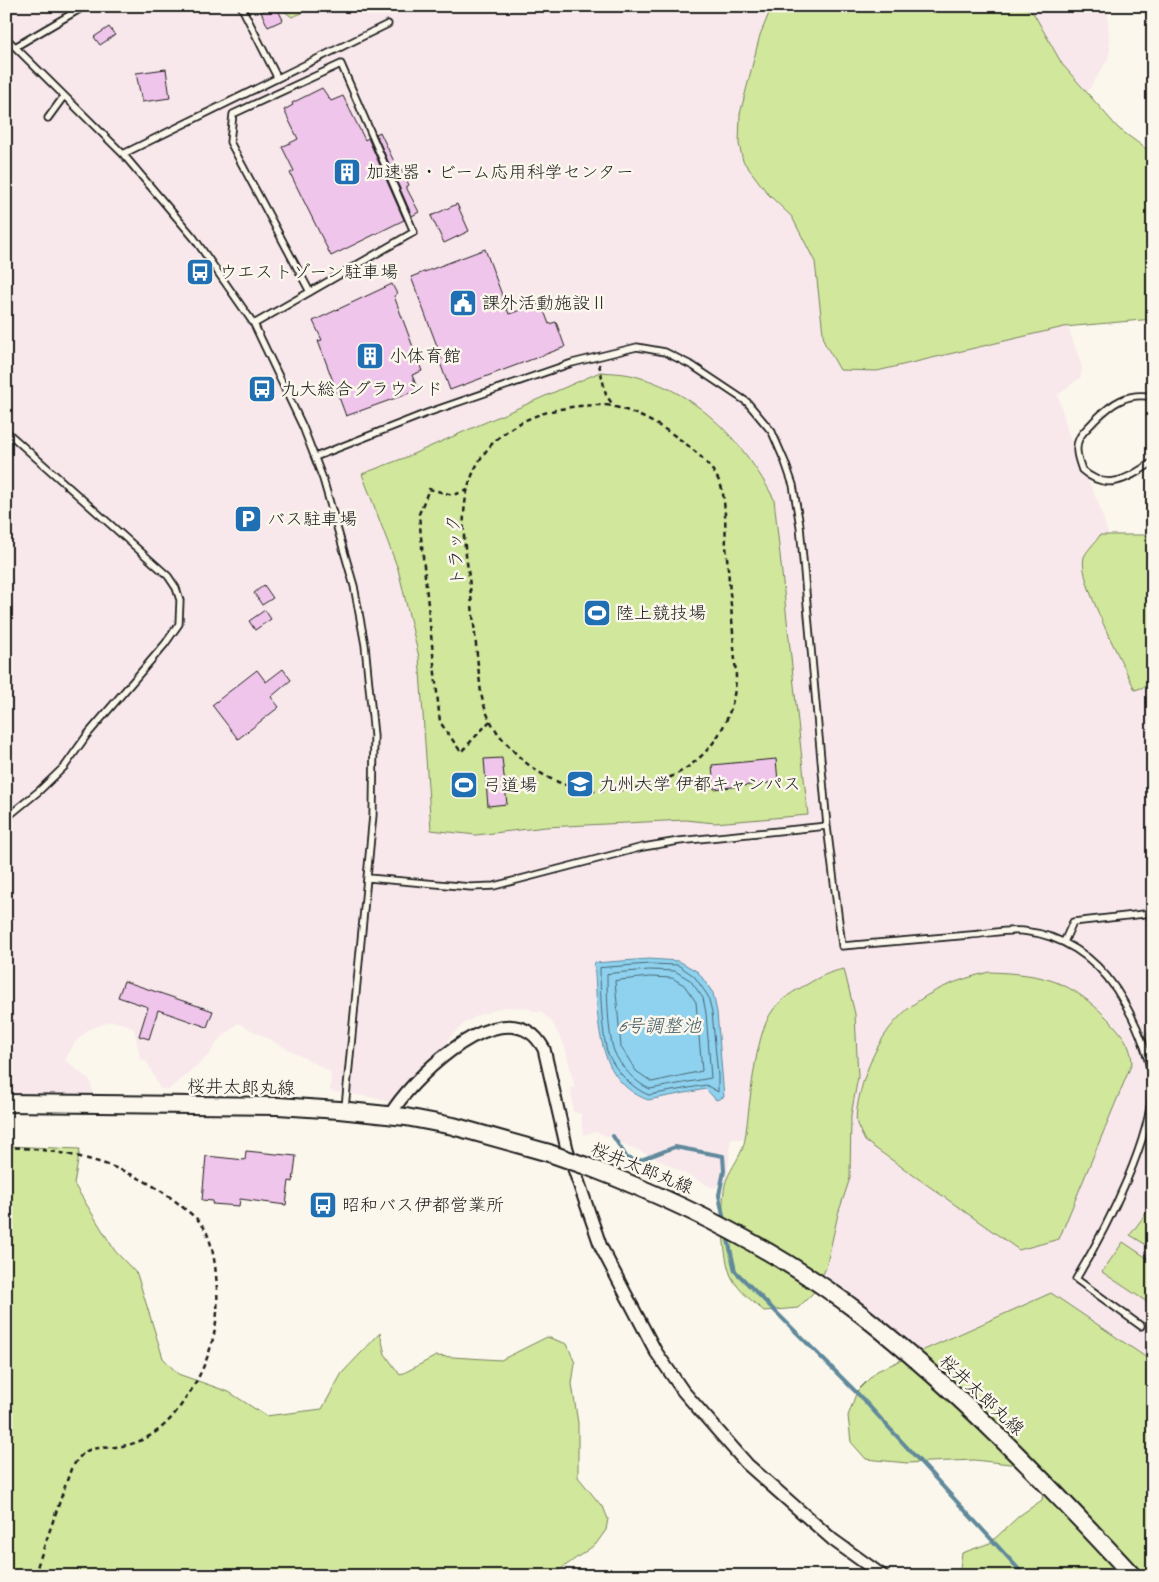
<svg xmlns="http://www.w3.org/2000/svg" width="1159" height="1582" viewBox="0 0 1159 1582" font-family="Caveat,'Klee One',sans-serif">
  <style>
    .built { fill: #f8e8ec }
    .green { fill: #d1e79c; stroke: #76825c }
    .water { fill: #8ed2ef; stroke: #60899b }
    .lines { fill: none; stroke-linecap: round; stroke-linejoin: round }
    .shore { stroke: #4a6570; stroke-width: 1 }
    .stream { stroke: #60899b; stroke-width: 4 }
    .building { fill: #f0c5eb; stroke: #1c1c1c }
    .service-casing { stroke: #1c1c1c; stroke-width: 9 }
    .minor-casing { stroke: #1c1c1c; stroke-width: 15 }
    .secondary-casing { stroke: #1c1c1c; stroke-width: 20 }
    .path { stroke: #1c1c1c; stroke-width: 2.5; stroke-dasharray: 5 4; stroke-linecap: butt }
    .service { stroke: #fbf7ec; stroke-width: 5.5 }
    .minor { stroke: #fbf7ec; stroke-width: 11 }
    .secondary { stroke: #fbf7ec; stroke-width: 16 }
    .secondary-bridge-casing { stroke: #1c1c1c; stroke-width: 20; stroke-linecap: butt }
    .secondary-bridge { stroke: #fbf7ec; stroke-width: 16 }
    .labels { text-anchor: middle; stroke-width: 5; stroke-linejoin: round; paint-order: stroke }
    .poi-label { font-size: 18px; fill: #1c1c1c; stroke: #fbf7ec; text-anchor: start }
    .street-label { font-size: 18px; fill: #1c1c1c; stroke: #fbf7ec }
    .water-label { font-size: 19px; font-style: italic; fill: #445c66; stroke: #fbf7ec }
  </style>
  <rect width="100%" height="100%" fill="#fbf7ec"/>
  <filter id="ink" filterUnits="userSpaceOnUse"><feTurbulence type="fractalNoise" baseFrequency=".02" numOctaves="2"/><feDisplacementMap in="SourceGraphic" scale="10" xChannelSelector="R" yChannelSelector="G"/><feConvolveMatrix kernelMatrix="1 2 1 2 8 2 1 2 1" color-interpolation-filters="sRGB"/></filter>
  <g filter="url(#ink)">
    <path class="built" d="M6,6H1107L1110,50L1108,59L1067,124L1057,295L1082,367L1081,377L1058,395L1069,436L1099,505L1117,561L1147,554L1153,534V1506L932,1360L871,1309L799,1255L754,1139H731L727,1181L713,1188L651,1156L597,1132L583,1135L581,1114L573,1112L571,1088H575L565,1047L552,1022L540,1011L538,1013L527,1008L504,1007L479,1015L465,1023L450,1037L424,1083L411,1096L396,1104L371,1097L330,1091L331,1072L238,1023L218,1041L209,1055L168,1090L160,1089L147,1062L140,1058L134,1029L128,1025L111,1021L88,1030L75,1042L65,1060L90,1080L94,1098L30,1096L27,1093L6,1094Z"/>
    <path class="green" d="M277,6H304L302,13L292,17Z
      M772,6H1023L1034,14L1062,64L1118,128L1153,154V319L1064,327L877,371L840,370L824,342L815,262L792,217L768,194L743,161L739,144L740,114L760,35Z
      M600,372C612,373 626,373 638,377C700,394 745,444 774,499L808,815L715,823L685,820L546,827L476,835L431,830L419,657L398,569L362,474L404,458Z
      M1100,535H1153V684L1135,690C1124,665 1077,580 1084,557C1087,550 1096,542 1100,535Z
      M844,969L855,1014L858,1077L851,1115L850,1178L838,1214L826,1268L814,1292L798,1308L764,1311C753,1302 739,1291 732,1278C722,1259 720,1201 726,1181C731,1167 743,1154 745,1139C750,1107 754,1035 773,1010C781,999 794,991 806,985C819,977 829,972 844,969Z
      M989,972C1044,974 1070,980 1109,1020C1122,1034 1131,1044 1132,1063L1059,1239L1019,1250L865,1141C862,1135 859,1129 857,1124C854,1114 861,1089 864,1079C886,1013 924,988 989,972Z
      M1151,1024H1153V1060L1146,1037Z
      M6,1146L80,1149L74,1184L115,1251L137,1274L163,1358L178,1374L229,1392L266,1416L322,1409L342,1373L380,1333L385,1354L400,1375L436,1356L501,1360L547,1337L567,1344L575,1363L572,1384L578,1423V1477L604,1509L608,1519L606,1530L596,1544L551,1576H6Z
      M1153,1204V1249L1130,1235Z
      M1123,1242L1153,1262V1306L1102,1272Z
      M1051,1293L1153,1362V1576H959L962,1553L990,1543L1019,1516L1042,1500L1045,1477L1034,1463L1010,1464L974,1460L907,1463L866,1459L851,1442L848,1416L857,1391L877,1371Z"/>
    <path class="water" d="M649,959L679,961L698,972L713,993L717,1012L724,1097L716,1100L706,1089L648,1100C592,1079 599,1012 594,963Z"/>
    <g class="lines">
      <path class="shore" d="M650,964L678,965L694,976L708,996L712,1012L718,1076V1092L706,1085L649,1095C632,1089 613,1068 607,1051C602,1033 600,988 600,968Z
        M650,970L675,971L690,980L703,998L706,1013L711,1078L650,1089C635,1083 620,1066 614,1051C608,1036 607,992 607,974Z
        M650,977L672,978L684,985L696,1002L702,1071L652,1082L636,1071L621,1047L615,981Z"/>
      <path class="stream" d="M613,1136L627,1158L638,1161L675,1147L723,1156L724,1171L719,1195L724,1221
        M727,1235L735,1271L859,1395L1025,1576"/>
    </g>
    <path class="building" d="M276,6L283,20L268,27L261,12Z
      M109,27L115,35L100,45L94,37Z
      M166,69L170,98L142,102L136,73Z
      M322,88L331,101L343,96L365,140L368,138L404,220L331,256L290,173L294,171L282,147L298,139L284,110L293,105L292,103Z
      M380,132L398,170L401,169L409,185L406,187L419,212L412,216L376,134Z
      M457,204L469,231L444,243L431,216Z
      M485,249L509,314L541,303L549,324L556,322L565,347L450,390L439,360L442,359L411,277Z
      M392,284L397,294L394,296L422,371L412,375L418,390L346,416L318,341L322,340L313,321Z
      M264,585L273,598L262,605L254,593Z
      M265,610L271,619L255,630L249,621Z
      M283,669L291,680L271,697L279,707L238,739L212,705L257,670L266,682Z
      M502,758L507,804L488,806L484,759Z
      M776,759L778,782L714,789L712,765Z
      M124,981L213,1011L207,1027L158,1010L149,1039L139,1036L148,1007L118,997Z
      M246,1151L296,1156L293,1182L289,1181L286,1205L240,1199L239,1206L212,1204L213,1201L202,1200L206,1156L245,1160Z"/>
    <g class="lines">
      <g class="service-casing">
        <path id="service" d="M241,6L277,77
          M6,38L123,154L194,238L254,324L303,427L323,479L354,586L365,645L374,736L373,815L345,1108
          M15,47L85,6
          M48,118L64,96
          M123,154L388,24
          M254,324L414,232L341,64L233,114L230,142L310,292
          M1153,397C1127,392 1112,403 1094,421C1089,427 1082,432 1079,439C1074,449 1079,461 1082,470C1108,493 1128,478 1153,462
          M6,431L168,576L176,588L180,600L179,624L165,644L87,735L65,766L39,791L6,818
          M315,457L427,413L572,363L637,347L665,352L693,366L747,402L772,432L785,462L793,485L800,526L827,826L842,946C885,942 927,939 970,935C987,934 1006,929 1023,931C1062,935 1094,956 1116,989C1132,1014 1147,1046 1151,1076C1159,1129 1103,1234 1076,1279L1141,1326
          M368,878L471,887L494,886L643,847L679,841L827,826
          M1064,942L1073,922L1153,913"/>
      </g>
      <g class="minor-casing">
        <path id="minor" d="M390,1115C410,1081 486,1005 529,1032C536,1036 540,1042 544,1049L567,1149L601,1247L656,1352L683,1391L747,1464L833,1540L883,1576"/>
      </g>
      <g class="secondary-casing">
        <path id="secondary" d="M6,1103L278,1106L339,1110L406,1117L453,1126L549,1153
          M586,1166C683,1203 778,1250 861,1314C959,1391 1049,1485 1133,1576"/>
      </g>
      <path class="path" d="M599,364L606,395L613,405
        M606,405C642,410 712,452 722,489C726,507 725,528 726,546C730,589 733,632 736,676C734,744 680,789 614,790C601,791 588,792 576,788C549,781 527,767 509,746C494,731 485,714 481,693C477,658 474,622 470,587C468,564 462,538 464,515C468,434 534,404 606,405Z
        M468,490L453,495L429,489L419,514L421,537L440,722L461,752L490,721
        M6,1147C69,1150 129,1164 179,1204C188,1212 201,1220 206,1231C214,1249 216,1270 217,1290C220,1336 204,1376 176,1412C161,1432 140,1445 115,1447C107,1448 96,1447 89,1450C81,1453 76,1462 71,1469L34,1576"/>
      <use href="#service" class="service"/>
      <use href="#minor" class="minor"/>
      <use href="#secondary" class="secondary"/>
      <g class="secondary-bridge-casing">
        <path id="secondary-bridge" d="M549,1153L586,1166"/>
      </g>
      <use href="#secondary-bridge" class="secondary-bridge"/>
    </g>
  </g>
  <defs>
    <g id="building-square" transform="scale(1.4375)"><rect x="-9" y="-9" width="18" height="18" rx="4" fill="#1f6fb2" stroke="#fbf7ec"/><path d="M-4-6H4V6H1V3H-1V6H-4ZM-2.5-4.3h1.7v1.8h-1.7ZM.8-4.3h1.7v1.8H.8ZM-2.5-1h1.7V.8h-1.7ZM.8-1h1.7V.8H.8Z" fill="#fff"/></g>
    <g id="bus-square" transform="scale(1.4375)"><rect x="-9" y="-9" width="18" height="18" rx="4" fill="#1f6fb2" stroke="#fbf7ec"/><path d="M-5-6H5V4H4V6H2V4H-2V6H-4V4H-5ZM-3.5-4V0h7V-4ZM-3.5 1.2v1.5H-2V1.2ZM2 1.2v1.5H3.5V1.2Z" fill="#fff"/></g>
    <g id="civic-square" transform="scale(1.4375)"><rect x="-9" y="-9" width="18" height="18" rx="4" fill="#1f6fb2" stroke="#fbf7ec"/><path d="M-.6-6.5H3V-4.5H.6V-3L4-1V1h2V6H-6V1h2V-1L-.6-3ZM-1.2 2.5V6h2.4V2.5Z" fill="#fff"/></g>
    <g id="parking-square" transform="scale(1.4375)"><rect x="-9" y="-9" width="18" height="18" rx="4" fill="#1f6fb2" stroke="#fbf7ec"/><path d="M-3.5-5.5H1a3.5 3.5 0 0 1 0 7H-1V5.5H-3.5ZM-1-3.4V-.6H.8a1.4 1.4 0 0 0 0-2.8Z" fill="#fff"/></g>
    <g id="stadium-square" transform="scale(1.4375)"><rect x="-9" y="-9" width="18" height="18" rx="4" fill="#1f6fb2" stroke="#fbf7ec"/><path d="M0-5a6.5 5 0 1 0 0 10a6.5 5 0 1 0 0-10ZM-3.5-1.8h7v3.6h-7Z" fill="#fff"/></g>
    <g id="university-square" transform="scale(1.4375)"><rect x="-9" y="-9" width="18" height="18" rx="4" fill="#1f6fb2" stroke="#fbf7ec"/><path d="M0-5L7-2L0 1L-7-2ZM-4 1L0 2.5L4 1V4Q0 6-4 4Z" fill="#fff"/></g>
  </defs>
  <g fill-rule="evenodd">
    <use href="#building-square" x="347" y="172"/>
    <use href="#bus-square" x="200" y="272"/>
    <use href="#civic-square" x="463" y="303"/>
    <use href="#building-square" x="370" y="356"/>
    <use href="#bus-square" x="262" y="389"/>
    <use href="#parking-square" x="248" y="519"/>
    <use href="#stadium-square" x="597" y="613"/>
    <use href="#university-square" x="580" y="784"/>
    <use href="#stadium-square" x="464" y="785"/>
    <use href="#bus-square" x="323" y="1205"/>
  </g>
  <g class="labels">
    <g class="poi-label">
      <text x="366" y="178">加速器・ビーム応用科学センター</text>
      <text x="219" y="278">ウエストゾーン駐車場</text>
      <text x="482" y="309">課外活動施設Ⅱ</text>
      <text x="389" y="362">小体育館</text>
      <text x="281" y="395">九大総合グラウンド</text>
      <text x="267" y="525">バス駐車場</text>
      <text x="616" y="619">陸上競技場</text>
      <text x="599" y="790">九州大学 伊都キャンパス</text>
      <text x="483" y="791">弓道場</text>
      <text x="342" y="1211">昭和バス伊都営業所</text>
    </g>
    <g class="street-label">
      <text transform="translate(455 550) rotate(-94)" y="6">トラック</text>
      <text transform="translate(241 1087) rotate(1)" y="6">桜井太郎丸線</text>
      <text transform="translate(642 1168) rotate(22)" y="6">桜井太郎丸線</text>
      <text transform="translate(982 1395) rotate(43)" y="6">桜井太郎丸線</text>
    </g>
    <g class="water-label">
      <text x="659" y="1032">6号調整池</text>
    </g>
  </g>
  <rect width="1159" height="1582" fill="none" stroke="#fbf7ec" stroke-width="25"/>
  <rect x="12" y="12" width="1134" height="1557" fill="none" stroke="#1c1c1c" stroke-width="2" filter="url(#ink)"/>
</svg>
